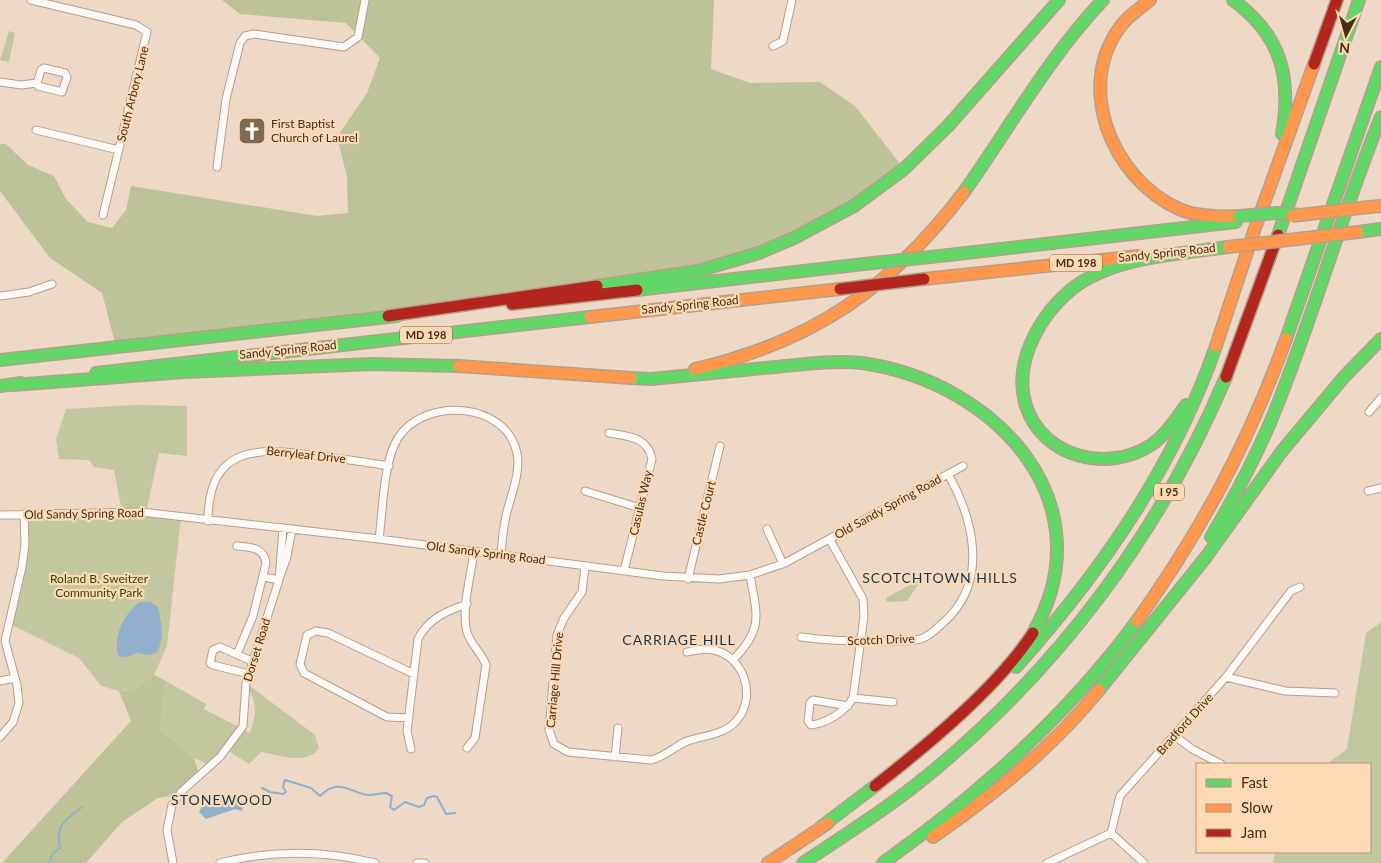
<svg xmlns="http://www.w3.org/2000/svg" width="1381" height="863" viewBox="0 0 1381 863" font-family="Lato,sans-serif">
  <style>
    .green { fill: #c3c7a0 }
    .forest { fill: #bec298 }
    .water { fill: #92b0cc }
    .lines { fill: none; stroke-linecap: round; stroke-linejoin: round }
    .stream { stroke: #92b0cc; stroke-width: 2 }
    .street-casing { stroke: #b3a08c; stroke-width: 9 }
    .fast-casing { stroke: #b3a08c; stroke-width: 14 }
    .slow-casing { stroke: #b3a08c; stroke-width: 14 }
    .jam-casing { stroke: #b3a08c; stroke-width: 14 }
    .street { stroke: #fcf9f6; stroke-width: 7 }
    .fast { stroke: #63d668; stroke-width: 11 }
    .slow { stroke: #ff974d; stroke-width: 11 }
    .jam { stroke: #b3261e; stroke-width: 11 }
    .fast-bridge-casing { stroke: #b3a08c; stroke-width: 14; stroke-linecap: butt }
    .slow-bridge-casing { stroke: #b3a08c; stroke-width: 14; stroke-linecap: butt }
    .jam-bridge-casing { stroke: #b3a08c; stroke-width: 14; stroke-linecap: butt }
    .fast-bridge { stroke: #63d668; stroke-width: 11 }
    .slow-bridge { stroke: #ff974d; stroke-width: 11 }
    .jam-bridge { stroke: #b3261e; stroke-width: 11 }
    .labels { text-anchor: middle; stroke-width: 4.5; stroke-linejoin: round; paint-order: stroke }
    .shield { fill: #fdd9b6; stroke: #7d6246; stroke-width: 1 }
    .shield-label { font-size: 11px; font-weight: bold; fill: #462f16 }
    .street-label { font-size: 12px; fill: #462f16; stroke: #fdd9b6 }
    .poi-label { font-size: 12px; fill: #462f16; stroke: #fdd9b6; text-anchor: start }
    .park-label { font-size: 12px; fill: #324700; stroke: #fdd9b6 }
    .neighbourhood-label { font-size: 14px; letter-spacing: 1px; fill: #093a5e; stroke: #fdd9b6 }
  </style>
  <rect width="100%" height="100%" fill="#edd9c6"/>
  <path class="green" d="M9,31L15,33L9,62L0,60Z
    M134,405L187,406V456L159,453L146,512L181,517L167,646L154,675L134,690L119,691L101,686L79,658L8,623L22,567L24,514L122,512L114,470L94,467L89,460L59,459L56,439L66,409Z
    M919,580L920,582L907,601L887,602L886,598Z
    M1381,622V863H1273L1275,852H1370V764H1327L1347,749L1366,633Z
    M166,681L206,704L204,709L250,733C257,712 257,703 246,683L315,735L319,748C307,766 279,755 261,752L249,764L227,750L212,766L194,758L160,729Z"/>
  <path class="forest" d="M222,0H714L711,69L750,83L820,82L855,106L904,169L821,225L698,271L116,347L102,293L50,258L0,191V144H6L28,165L54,176L66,199L88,222L112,228L126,210L131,186L317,216L348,213L347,177L337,137L367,93L380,58L346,23L240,14Z
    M154,675L166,681L160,729L194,758L200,777L178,795L158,798L122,822L86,863H2L131,721L119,691L134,690Z"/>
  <path class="water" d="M140,602H150L158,607C161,623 165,637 157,652L150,655L136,653C129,657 125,659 118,655C113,637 124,613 140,602Z
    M208,795L244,802L242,811L235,809L206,819L199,812Z"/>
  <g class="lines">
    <path class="stream" d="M262,788L270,792L283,794L286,792L283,787L285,780L311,788L320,796C340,775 354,796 370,795C375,795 380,793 386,793L392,796L390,807L394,810L405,802L419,807L424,805L427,798L434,796L437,797L446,814L455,813
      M49,863L53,853L60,848C55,825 65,820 82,807"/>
    <g class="street-casing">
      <path id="street" d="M31,0L136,25L147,32L103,215
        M773,46L783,41L792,0
        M0,82L21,85L37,83L38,86L62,92L67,77L65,73L44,68L41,70L37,83
        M36,130L119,150
        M217,167L226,99L240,43L245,36L254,34L344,47L358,37L365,0
        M0,296L29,292L52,284
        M1369,412L1381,398
        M609,433C628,436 648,437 652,459L624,571
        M585,491L640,508
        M1368,491L1381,488
        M0,515L141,512L379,539L663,576L719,579L750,575L785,563L963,466
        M208,521C208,442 262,448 320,456C343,459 366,462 389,466
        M767,529L783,564
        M379,539C383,510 383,462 398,438C424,397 506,401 517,453C521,474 510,497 506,516C503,529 502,541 501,554
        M830,540L863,599L864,616L853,698C845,712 827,723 811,725L808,721L810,703L813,700L848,706
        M237,546C250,547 264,547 266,563L253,616L237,654
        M585,567L582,592L564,618L557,635L549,730L554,744L568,752L651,760C664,757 673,748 685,742C702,735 724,736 737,720C757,696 744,657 714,650C705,648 696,650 687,652
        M264,577L279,580
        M279,579L287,557L292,529
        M688,579L720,446
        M801,637C832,641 862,642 893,641C902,641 914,642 923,638C931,635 938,627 944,622C989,582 974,520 948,474
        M733,660C764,628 757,616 750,575
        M249,674L213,665L210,663L213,650L220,647L254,662
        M1226,677L1285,691L1335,693
        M0,681L15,678
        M853,698L893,702
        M409,718L387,717L304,673L300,664L307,635L316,631L328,633L414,674
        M1175,736L1192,749L1221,764
        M0,737L13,722L19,703L17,685L5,641L22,567L25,544L24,514
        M467,748L475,738L486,665C482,653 470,644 467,632C461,611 471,574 474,552
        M411,749L407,731L418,639C428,619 446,611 467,604
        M615,757L618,728
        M1111,833L1120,796L1226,677L1291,591L1300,587
        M1111,833L1144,863
        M173,863L167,830L172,805L182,791L220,757L243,726L246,683L279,580L283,528
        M220,863C271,850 323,850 375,863
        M417,863H425
        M1047,863L1111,833"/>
    </g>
    <g class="fast-casing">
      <path id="fast" d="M1233,0C1281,35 1292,77 1282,134
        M964,192C1010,127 1048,58 1103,0
        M1358,232L1381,229
        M1278,235L1359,0
        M949,255L1236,222
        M597,286L698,271L759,253L794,238L854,206L904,169L948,126L1059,0
        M637,290L873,263
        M1286,339L1381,67
        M0,360L397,316
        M96,373L590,317
        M631,378L651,379C692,375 734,371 775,367C804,364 833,360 862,363C992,381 1109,500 1033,633
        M13,385L184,372L372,364L458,366
        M0,386L21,383
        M1186,405C1176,419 1166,435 1151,445C1108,473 1043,458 1026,406C1011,359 1046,303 1085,280C1127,256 1180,254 1228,247
        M1211,537C1233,500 1253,462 1270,423C1312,323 1340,217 1381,117
        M1016,667C1101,572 1174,467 1216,346
        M1099,690L1206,557L1282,451L1344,377L1381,339
        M821,827L875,786
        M803,863C845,835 888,808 927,776C1058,669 1160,533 1226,377
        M883,863C979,794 1066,717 1137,621"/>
    </g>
    <g class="slow-casing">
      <path id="slow" d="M1150,0C1142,7 1131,14 1124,22C1072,84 1112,179 1179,209C1197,217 1220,217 1239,216
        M1369,207L1381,206
        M924,279L1139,256
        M590,317L840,289
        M1216,346L1254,231L1314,64
        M458,366L631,378
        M695,369C813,342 891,288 964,192
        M1137,621C1202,529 1247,446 1286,339
        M933,837C991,797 1055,745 1099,690
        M768,863L828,823"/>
    </g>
    <g class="jam-casing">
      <path id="jam" d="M1314,64L1337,0
        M512,304L637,290
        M388,316L597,286
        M1226,377L1278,235
        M875,786C926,746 997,688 1033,633"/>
    </g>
    <use href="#street" class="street"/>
    <use href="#fast" class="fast"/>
    <use href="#slow" class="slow"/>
    <use href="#jam" class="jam"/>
    <g class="fast-bridge-casing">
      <path id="fast-bridge" d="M1239,216L1277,213L1301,215
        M873,263L949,255"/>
    </g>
    <g class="slow-bridge-casing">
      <path id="slow-bridge" d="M1292,216L1369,207
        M1228,247L1358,232"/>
    </g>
    <g class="jam-bridge-casing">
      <path id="jam-bridge" d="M840,289L924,279"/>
    </g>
    <use href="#fast-bridge" class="fast-bridge"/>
    <use href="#slow-bridge" class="slow-bridge"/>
    <use href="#jam-bridge" class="jam-bridge"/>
  </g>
  <defs>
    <g id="church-square" transform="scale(1.4375)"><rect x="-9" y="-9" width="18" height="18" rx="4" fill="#806a54" stroke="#fdd9b6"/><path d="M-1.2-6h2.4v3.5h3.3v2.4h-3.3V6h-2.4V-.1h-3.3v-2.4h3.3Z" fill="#fff"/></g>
  </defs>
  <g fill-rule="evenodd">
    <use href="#church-square" x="252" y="131"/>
  </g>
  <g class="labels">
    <g class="shield">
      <rect x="1050" y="254.5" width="52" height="17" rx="4"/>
      <rect x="400" y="326.5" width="52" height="17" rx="4"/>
      <rect x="1154" y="483.5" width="30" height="17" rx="4"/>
    </g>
    <g class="shield-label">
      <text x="1076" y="267">MD 198</text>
      <text x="426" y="339">MD 198</text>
      <text x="1169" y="496">I 95</text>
    </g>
    <g class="street-label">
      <text transform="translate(133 94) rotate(-76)" y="4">South Arbory Lane</text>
      <text transform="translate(1167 253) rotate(-6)" y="4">Sandy Spring Road</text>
      <text transform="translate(690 305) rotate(-6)" y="4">Sandy Spring Road</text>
      <text transform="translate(288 350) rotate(-6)" y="4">Sandy Spring Road</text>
      <text transform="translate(306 455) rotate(6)" y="4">Berryleaf Drive</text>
      <text transform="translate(641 503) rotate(-77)" y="4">Casulas Way</text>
      <text transform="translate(888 507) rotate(-29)" y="4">Old Sandy Spring Road</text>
      <text transform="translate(704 513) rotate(-76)" y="4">Castle Court</text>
      <text transform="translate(84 514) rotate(-1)" y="4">Old Sandy Spring Road</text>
      <text transform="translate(486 553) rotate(7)" y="4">Old Sandy Spring Road</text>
      <text transform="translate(881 640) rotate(-2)" y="4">Scotch Drive</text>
      <text transform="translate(257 650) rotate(-73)" y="4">Dorset Road</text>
      <text transform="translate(555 680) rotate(-85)" y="4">Carriage Hill Drive</text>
      <text transform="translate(1185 724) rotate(-48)" y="4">Bradford Drive</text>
    </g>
    <g class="poi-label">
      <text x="271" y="128">First Baptist<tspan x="271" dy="14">Church of Laurel</tspan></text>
    </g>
    <g class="park-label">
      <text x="99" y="583">Roland B. Sweitzer<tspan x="99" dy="14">Community Park</tspan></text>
    </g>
    <g class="neighbourhood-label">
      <text x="940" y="583">SCOTCHTOWN HILLS</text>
      <text x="679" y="645">CARRIAGE HILL</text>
      <text x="222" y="805">STONEWOOD</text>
    </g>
  </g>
  <rect x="1196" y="763" width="175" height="90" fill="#fdd9b6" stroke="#b49576"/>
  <rect x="1206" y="779" width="25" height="8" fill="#63d668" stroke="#b49576"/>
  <text x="1241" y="788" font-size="15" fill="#462f16">Fast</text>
  <rect x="1206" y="804" width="25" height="8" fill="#ff974d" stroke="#b49576"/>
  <text x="1241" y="813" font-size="15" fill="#462f16">Slow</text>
  <rect x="1206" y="829" width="25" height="8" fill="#b3261e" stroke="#b49576"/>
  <text x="1241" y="838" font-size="15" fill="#462f16">Jam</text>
  <g transform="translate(1346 35) rotate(186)" stroke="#fdd9b6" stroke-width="4" paint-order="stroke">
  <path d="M0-4L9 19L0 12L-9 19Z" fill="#462f16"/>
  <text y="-8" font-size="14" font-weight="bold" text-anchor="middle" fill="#462f16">N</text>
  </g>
</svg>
